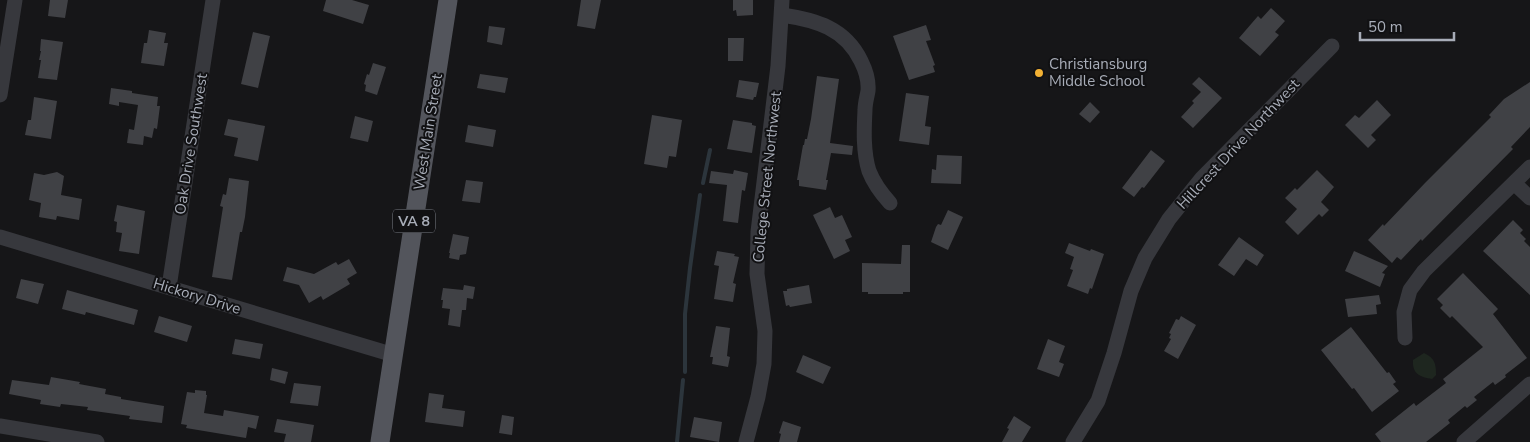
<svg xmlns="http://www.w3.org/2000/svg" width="1530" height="442" viewBox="0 0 1530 442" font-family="'Nunito Sans',sans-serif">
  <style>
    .green { fill: #1e261f }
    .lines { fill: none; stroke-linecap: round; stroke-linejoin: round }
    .stream { stroke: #2c353c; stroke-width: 4 }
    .building { fill: #404145 }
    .minor { stroke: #37383d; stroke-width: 15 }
    .major { stroke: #53555c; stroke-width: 19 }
    .poi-dot { fill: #f2b134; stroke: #111113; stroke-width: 2 }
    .labels { text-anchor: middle; stroke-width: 4; stroke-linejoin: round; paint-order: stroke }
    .shield { fill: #111113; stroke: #7b7e86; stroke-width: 1 }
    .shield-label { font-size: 14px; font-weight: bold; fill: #a8adb8 }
    .poi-label { font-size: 15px; fill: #a8adb8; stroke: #111113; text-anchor: start }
    .street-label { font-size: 15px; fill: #a8adb8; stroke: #111113 }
  </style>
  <rect width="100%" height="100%" fill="#161618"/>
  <path class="green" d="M1424,353C1435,358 1436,364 1436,375L1432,379C1420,377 1412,374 1413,360Z"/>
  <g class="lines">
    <path class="stream" d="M703,183L710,150
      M685,372V314L690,268L700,195
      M677,442L683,380"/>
  </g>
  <path class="building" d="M50,0H68L65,18L48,16Z
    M326,0H352L369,5L363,24L323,11Z
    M581,0H601L595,29L577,26Z
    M733,0H753V15L737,16L736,10L733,11Z
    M1271,8L1285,21L1275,32L1279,35L1260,56L1239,38L1258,16L1261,19Z
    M926,25L931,40L926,41L935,65L933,66L935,72L909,80L893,36Z
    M489,26L505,28L502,45L487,42Z
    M149,30L166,33L164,43H168L164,66L141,63L144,43H147Z
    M253,32L270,36L258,88L241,84Z
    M728,38H744L743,61H728Z
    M41,39L63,42L57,80L38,78L41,60H39L41,51H40Z
    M373,63L386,67L377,95L365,91L366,85L364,84L367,74L369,75Z
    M480,74L508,78L505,93L477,88Z
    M817,76L839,79L830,143L853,146L852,155L831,153L826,180H828L826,190L799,186V180H797L803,145H804L805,139H807L811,119Z
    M1199,77L1222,98L1193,128L1181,117L1194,103L1192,101L1201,92L1192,84Z
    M739,80L759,83L756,97H754L753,100L736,97Z
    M1530,82V127L1511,147L1513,149L1422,241L1421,239L1401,260L1397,257L1392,263L1368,240L1383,224L1384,226L1425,183L1491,117L1489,115L1504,99Z
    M111,88L132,91V93L158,97L157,106H160L157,129L154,128L152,138L144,136L143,145L127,143L129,129L134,130L138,105L119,102V106L109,104Z
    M906,93L929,96L925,126L931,127L929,145L899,141Z
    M34,97L57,101L51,139L25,135L28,120H31Z
    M1377,100L1391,115L1371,135L1376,140L1368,148L1345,125L1355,115L1359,118Z
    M1090,102L1100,112L1090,123L1079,114Z
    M652,115L682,120L676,157L669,156L667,168L644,164Z
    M355,116L373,121L368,142L350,138Z
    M228,119L265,126L258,161L234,156L238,138L224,135Z
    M733,120L752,123V125L756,126L752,153L727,149Z
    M468,125L496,130L493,147L465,142Z
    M1151,150L1165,161L1144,188L1142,187L1134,197L1122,188Z
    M937,155L962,156L961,184L931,183L932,169L936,170Z
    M734,170L748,173L745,191L742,190L738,223L723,221L727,185L709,183L711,171L733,174Z
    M1317,170L1334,187L1321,202L1329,210L1322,217L1319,214L1298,235L1285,222L1297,209L1285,198L1295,188L1297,190Z
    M57,172L64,176L61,195L82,199L79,220L57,216L56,220L39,217L41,203L29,200L34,173L44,175Z
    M229,178L249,181L245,217L242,232H240L232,280L212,277L223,207L220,206L223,194L226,195Z
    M466,180L483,182L480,203L462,201Z
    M117,205L145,211L139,254L119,251L122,233L116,232L117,222L114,221Z
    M830,207L835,218L842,215L852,237L845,240L850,251L834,259L813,215Z
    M948,210L963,217L948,250L931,242L936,227L938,224L941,225Z
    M1513,220L1523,230L1520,233L1526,239L1524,241L1530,247V295L1483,251Z
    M453,234L469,237L466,254L460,255L459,260L449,258L450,253H449Z
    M1239,237L1264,255L1257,266L1246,259L1234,276L1218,265Z
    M1069,243L1090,251L1091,249L1104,254L1092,289L1090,288L1088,294L1067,286L1073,270L1070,269L1074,257L1065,253Z
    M902,245H910V292H903V294H868V292H862V263L901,264Z
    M717,251L735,254L734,256L739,257L733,283L736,284L733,302L714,299L719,266L714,265Z
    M1354,251L1388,266L1382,273L1385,274L1380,287L1345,271Z
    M349,259L357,273L347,279L350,284L323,300L321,296L309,303L299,285L283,281L287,267L314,274L336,262L338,265Z
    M1463,273L1498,309L1493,314L1527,358L1505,375L1506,377L1495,385L1493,382L1474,397L1477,400L1467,408L1465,406L1448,420L1450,423L1426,442H1381L1375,434L1414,403L1416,406L1446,383L1443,379L1483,347L1452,316L1450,318L1440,308L1443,305L1437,299Z
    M21,279L44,284L38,304L16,298Z
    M464,285L475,287L473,299L467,298L466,310H462L460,327L448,325L450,309L442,308L443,300H441L443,288L463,290Z
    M809,285L812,303L790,307L789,305L786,306L783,291H787V289Z
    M67,290L138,310L134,325L86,312L85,315L62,309Z
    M1379,295L1381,304L1376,305L1377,314L1348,317L1345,299Z
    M159,316L192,326L187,342L154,332Z
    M1181,316L1196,325L1178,359L1164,351L1171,339L1169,338L1171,334L1169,333L1176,319L1179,320Z
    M716,326L730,328L727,356L730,357L728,367L712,364L713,357H710Z
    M1351,327L1387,373L1389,372L1396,382L1393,384L1399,391L1372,412L1354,388L1352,389L1321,350Z
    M235,339L263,344L260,359L232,354Z
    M1048,339L1065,346L1059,362L1064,364L1059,377L1037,369Z
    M803,355L831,367L823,384L796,372Z
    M272,368L288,372L285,384L270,380Z
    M51,377L80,382L79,384L106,389L105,394L121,397V399L164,406L162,423L129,419L130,416L87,410L88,407L61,404L60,407L40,404L41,400L9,394L12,380L49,385Z
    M294,383L321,386L318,406L290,403Z
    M195,390L206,391V395H207L204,413L223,416L224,410L259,416L256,429L248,427L246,438L186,428L187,425L181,424L187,392L195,393Z
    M429,393L444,395L442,408L465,411L463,427L425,422Z
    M502,415L514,417L512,435L499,433Z
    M1014,416L1031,427L1022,442H1002L1009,429L1007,428Z
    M694,417L722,422L719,442L690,437Z
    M277,419L314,425L311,442H284L286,434L274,432Z
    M783,421L801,427L797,442H779L781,434L779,433Z"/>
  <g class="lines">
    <path class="minor" d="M782,15C816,20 845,28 861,61C866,71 869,80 868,91C867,97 865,103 865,110C864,129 863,152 869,171C874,184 881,193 890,203
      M0,95L15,0
      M1514,183L1530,198
      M0,237L394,355
      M169,287L213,0
      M1405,338L1404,312L1410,290L1424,271L1530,167
      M0,426L97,442
      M746,442L758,397L764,364L765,331L757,274L758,232L778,66L782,0
      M1073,442L1098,401L1114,353L1131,291L1145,258L1169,219L1202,178L1332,46
      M1464,442L1530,384"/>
    <path class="major" d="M380,442L448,0"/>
  </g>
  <circle class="poi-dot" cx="1039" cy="73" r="5"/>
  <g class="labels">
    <rect class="shield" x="393" y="209.5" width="42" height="23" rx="4"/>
    <g class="shield-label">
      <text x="414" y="226">VA 8</text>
    </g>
    <g class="poi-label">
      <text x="1049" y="69">Christiansburg<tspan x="1049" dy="17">Middle School</tspan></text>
    </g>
    <g class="street-label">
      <text transform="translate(428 132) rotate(-81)" y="5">West Main Street</text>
      <text transform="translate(191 144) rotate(-81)" y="5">Oak Drive Southwest</text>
      <text transform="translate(1238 144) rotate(-47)" y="5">Hillcrest Drive Northwest</text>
      <text transform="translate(767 177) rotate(-84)" y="5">College Street Northwest</text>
      <text transform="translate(197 296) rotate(17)" y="5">Hickory Drive</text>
    </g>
  </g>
  <path d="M1360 32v8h94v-8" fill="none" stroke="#a8adb8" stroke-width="2.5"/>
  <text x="1368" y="32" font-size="15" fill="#a8adb8" stroke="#111113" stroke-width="4" paint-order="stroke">50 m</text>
</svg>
